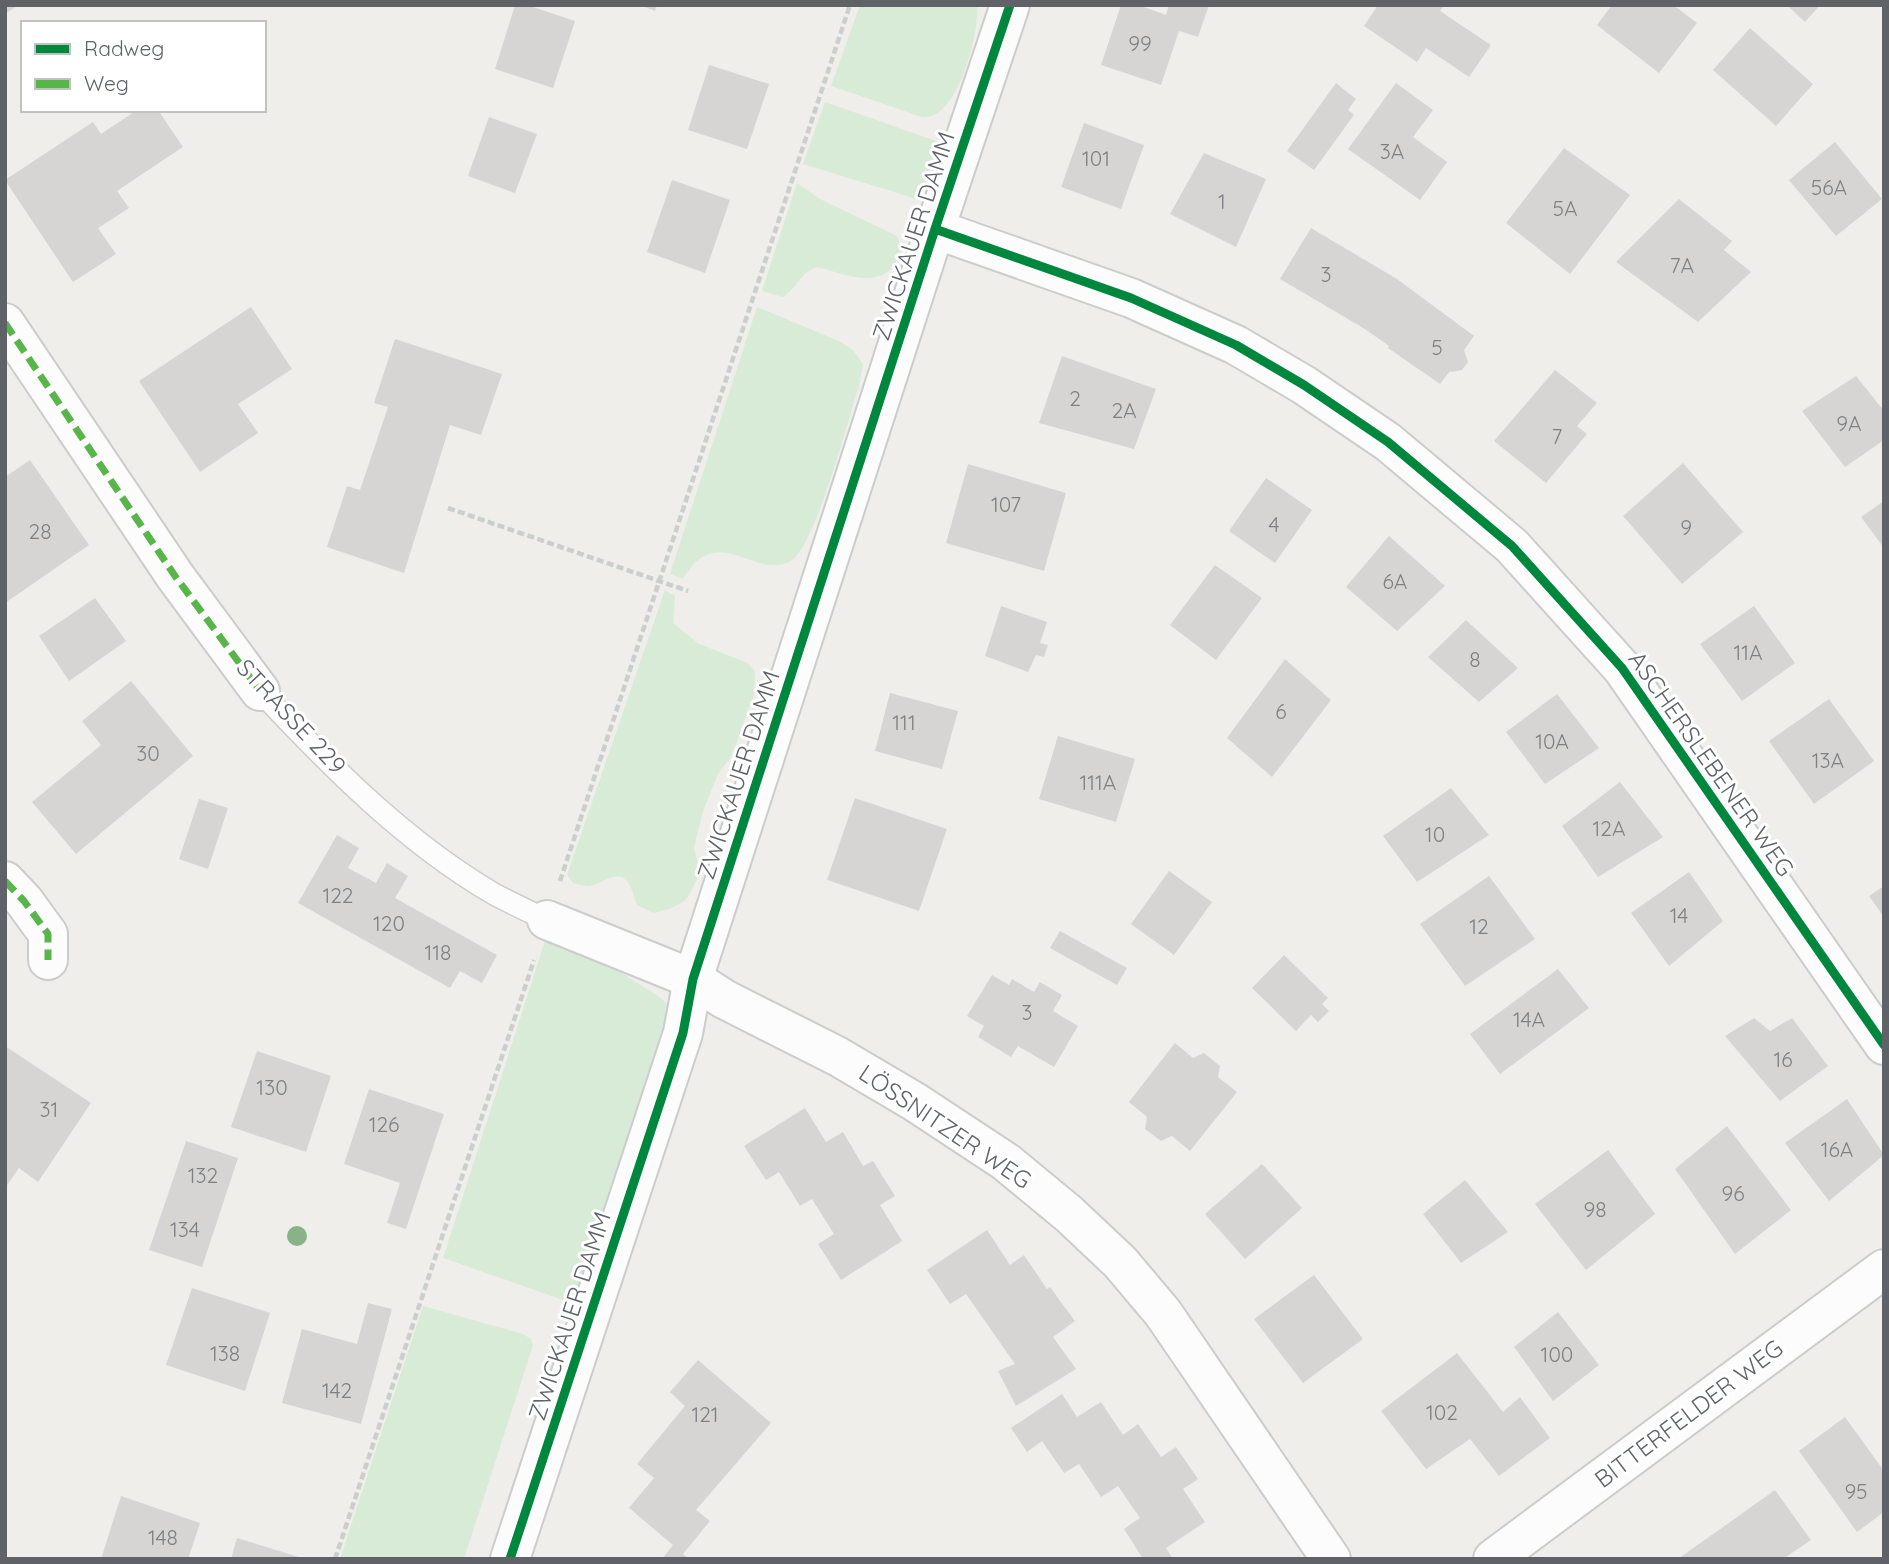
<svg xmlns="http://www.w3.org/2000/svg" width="1889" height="1564" viewBox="0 0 1889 1564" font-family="Quicksand,sans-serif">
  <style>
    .green { fill: #d8ebd6 }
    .building { fill: #d6d5d3 }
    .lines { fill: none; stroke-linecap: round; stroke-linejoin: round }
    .lane-casing { stroke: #cbcccc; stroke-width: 24 }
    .street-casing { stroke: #cbcccc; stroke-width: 42 }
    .path { stroke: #cacfcc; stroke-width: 4.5; stroke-dasharray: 7 3.5; stroke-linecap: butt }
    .lane { stroke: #fdfcfc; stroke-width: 21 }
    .street { stroke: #fdfcfc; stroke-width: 38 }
    .quiet { stroke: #58b549; stroke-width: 7; stroke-dasharray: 14 7; stroke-linecap: butt }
    .cycleway-casing { stroke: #fff; stroke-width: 13 }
    .cycleway { stroke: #00873e; stroke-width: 9 }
    .tree { fill: #88b388 }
    .labels { text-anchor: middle; stroke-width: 6; stroke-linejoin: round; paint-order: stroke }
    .number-label { font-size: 21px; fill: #7e8184 }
    .street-label { font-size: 24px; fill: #5f6368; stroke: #fff }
  </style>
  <rect width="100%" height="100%" fill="#efeeea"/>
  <path class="green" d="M860,5H977C980,33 957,122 922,117L831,86Z
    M825,102L939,142L920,200L803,164Z
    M797,183L820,199L897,236C902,247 903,257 894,266C874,289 842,273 817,267C800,273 797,288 783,297L762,291Z
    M757,307L841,342L853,350L863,364L859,386C848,420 816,543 792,560C758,583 717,519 683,579L670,574Z
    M665,590L675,596L673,623L699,644L748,663L755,672L754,695L731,757L718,774L703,811L694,848L700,872L690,894L684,901L670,909L653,913L637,905C634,899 633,890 629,884C618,867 603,884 589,886C584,886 578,884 573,883L567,875Z
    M545,941L606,963L658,996L666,1003L668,1012L665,1040L610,1209L572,1303L443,1258Z
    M423,1306L523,1334L531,1339L533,1345L464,1559H340Z"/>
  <path class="building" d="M5,5H19L5,14Z
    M515,5H527L575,21L553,88L495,69Z
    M640,5H657L655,11Z
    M1121,5H1138L1166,15L1169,5H1209L1198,37L1179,31L1161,85L1101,65Z
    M1378,5H1444L1440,11L1491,45L1469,77L1426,48L1417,62L1364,26Z
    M1612,5H1673L1697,23L1659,73L1597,25Z
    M1787,5H1820L1805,22Z
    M1750,28L1813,84L1776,126L1713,70Z
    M709,65L769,84L747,149L688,130Z
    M1336,83L1356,99L1348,110L1354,115L1314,170L1287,151Z
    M1396,83L1433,110L1413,137L1447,162L1420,200L1348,149Z
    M137,110H158L183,147L117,191L129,208L98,228L116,254L73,282L5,180L93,122L101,134Z
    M489,117L537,134L515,193L468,176Z
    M1084,123L1144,145L1121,209L1061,187Z
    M1835,142L1882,199L1836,236L1789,180Z
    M1564,148L1630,195L1570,274L1506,223Z
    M1204,153L1266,179L1236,247L1170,214Z
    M672,180L730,200L705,273L647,252Z
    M1679,199L1732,241L1724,250L1751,272L1698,322L1616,262Z
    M1311,228L1397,279L1474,336L1464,350L1468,362L1462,370L1452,372L1450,371L1440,384L1388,348L1389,346L1365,329L1280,279Z
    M251,307L292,369L238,404L258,433L200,472L139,381Z
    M395,339L502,374L481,435L450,425L404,573L327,547L347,486L360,490L388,407L374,403Z
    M1062,356L1156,389L1134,449L1039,423Z
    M1555,370L1597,403L1577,426L1587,434L1546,483L1494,441Z
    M1856,376L1884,411V440L1845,467L1802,411Z
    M30,460L89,545L5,603V477Z
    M1683,463L1743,532L1682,584L1623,516Z
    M968,464L1066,493L1044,571L946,543Z
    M1266,478L1312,510L1275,563L1229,531Z
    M1884,501V548L1861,517Z
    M1389,536L1445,586L1397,631L1346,587Z
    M1215,565L1262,598L1216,660L1170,625Z
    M95,598L126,641L69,681L39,636Z
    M1001,606L1047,622L1040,643L1048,645L1044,657L1036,655L1028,672L985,656Z
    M1754,606L1795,663L1742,701L1700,644Z
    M1466,620L1518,668L1479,702L1428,657Z
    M1285,659L1331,700L1272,777L1227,738Z
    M131,681L193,756L76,854L32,802L101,745L82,721Z
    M890,693L958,711L942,769L875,751Z
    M1557,694L1599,748L1545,784L1506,732Z
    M1829,699L1874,761L1814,804L1769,741Z
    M1058,736L1135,759L1116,822L1039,799Z
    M1620,782L1663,837L1598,877L1562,826Z
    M1451,788L1489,835L1417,882L1383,836Z
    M855,798L947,829L919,911L827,880Z
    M199,799L228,808L208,869L179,859Z
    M337,835L359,848L348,868L376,883L387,863L408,876L395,898L497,955L482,983L460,971L450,988L298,903Z
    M1169,871L1212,902L1174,955L1131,924Z
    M1689,872L1723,921L1669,966L1631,913Z
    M1489,876L1535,939L1465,986L1420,924Z
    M1884,886V917L1869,896Z
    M1060,931L1127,968L1117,985L1050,948Z
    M1284,955L1328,998L1322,1004L1329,1011L1318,1022L1311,1015L1296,1031L1252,988Z
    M1558,969L1589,1008L1500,1074L1470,1034Z
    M992,975L1009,985L1012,979L1034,992L1040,982L1062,995L1053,1011L1078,1026L1054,1067L1018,1046L1011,1057L978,1037L984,1026L967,1016Z
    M1754,1018L1770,1031L1792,1018L1828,1066L1780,1101L1725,1036Z
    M1175,1043L1193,1058L1204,1053L1220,1066L1218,1077L1237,1092L1190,1151L1172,1136L1161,1141L1145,1129L1147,1117L1129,1102Z
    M5,1046L91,1103L38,1182L19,1168L5,1188Z
    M257,1051L331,1076L306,1152L231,1127Z
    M369,1089L444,1114L406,1229L387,1223L400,1183L344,1164Z
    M1847,1099L1884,1155L1829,1201L1785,1143Z
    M805,1108L826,1142L843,1132L863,1166L873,1161L895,1196L880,1205L902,1241L841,1280L818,1244L834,1234L812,1199L800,1206L779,1172L766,1180L744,1146Z
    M1727,1126L1791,1210L1735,1254L1675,1169Z
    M186,1141L238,1158L202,1267L149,1250Z
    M1608,1150L1655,1214L1586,1270L1535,1204Z
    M1262,1164L1302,1208L1245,1259L1205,1214Z
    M1465,1180L1508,1232L1461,1263L1423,1214Z
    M987,1230L1010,1265L1024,1255L1047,1289L1050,1287L1075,1321L1053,1337L1076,1369L1016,1406L998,1371L1015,1364L966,1294L950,1304L927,1270Z
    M1314,1275L1363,1339L1303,1383L1254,1319Z
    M192,1288L270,1313L245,1391L166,1365Z
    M368,1303L392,1309L361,1424L282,1403L302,1329L357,1344Z
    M1558,1312L1599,1365L1553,1401L1514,1347Z
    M1457,1353L1503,1412L1520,1397L1550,1438L1499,1476L1470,1439L1426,1469L1381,1411Z
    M698,1360L771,1423L696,1510L710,1521L683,1554L689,1559H662L673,1545L629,1508L654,1478L637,1464L685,1406L670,1392Z
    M1062,1394L1077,1417L1101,1402L1123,1435L1138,1424L1161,1457L1176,1447L1198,1479L1183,1489L1205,1522L1166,1548L1173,1559H1143L1124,1529L1140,1518L1118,1486L1101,1497L1079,1464L1064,1473L1042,1441L1027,1452L1011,1428Z
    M1845,1417L1884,1471V1512L1857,1532L1799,1451Z
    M1775,1490L1811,1540L1783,1559H1678Z
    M121,1496L200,1523L188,1559H101Z
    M237,1538L302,1558V1559H231Z"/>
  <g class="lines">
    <g class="lane-casing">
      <path id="lane" d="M260,691C330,766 405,842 494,894C511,903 530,912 547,920"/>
    </g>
    <g class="street-casing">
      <path id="street" d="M935,229L1131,298L1236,345L1304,385L1388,442L1512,546L1622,668L1884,1045
        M5,323L175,576L260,691
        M5,881L24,901L48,934V960
        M547,920L693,979L724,999L837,1056L915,1102L1006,1162L1069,1214L1120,1262L1163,1313L1331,1559
        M510,1559L683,1033L693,979L935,229L1010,5
        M1493,1559L1884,1269"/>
    </g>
    <path class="path" d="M448,508L688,591
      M560,881L850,5
      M335,1559L534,960"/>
    <use href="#lane" class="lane"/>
    <use href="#street" class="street"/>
    <path class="quiet" d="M5,323L175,576L260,691
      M5,881L24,901L48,934V960"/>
    <g class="cycleway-casing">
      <path id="cycleway" d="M935,229L1131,298L1236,345L1304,385L1388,442L1512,546L1622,668L1884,1045
        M510,1559L683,1033L693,979L935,229L1010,5"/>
    </g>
    <use href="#cycleway" class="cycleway"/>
  </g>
  <circle class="tree" cx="297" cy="1236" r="10"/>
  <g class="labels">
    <g class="number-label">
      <text x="1140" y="51">99</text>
      <text x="1392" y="159">3A</text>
      <text x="1096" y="166">101</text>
      <text x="1829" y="195">56A</text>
      <text x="1222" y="209">1</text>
      <text x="1565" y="216">5A</text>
      <text x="1682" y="273">7A</text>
      <text x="1326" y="282">3</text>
      <text x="1437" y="355">5</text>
      <text x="1075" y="406">2</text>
      <text x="1124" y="418">2A</text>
      <text x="1849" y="431">9A</text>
      <text x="1557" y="444">7</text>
      <text x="1006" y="512">107</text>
      <text x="1274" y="532">4</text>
      <text x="1686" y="535">9</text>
      <text x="40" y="539">28</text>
      <text x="1395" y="589">6A</text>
      <text x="1748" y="660">11A</text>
      <text x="1475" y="667">8</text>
      <text x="1281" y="719">6</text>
      <text x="904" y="730">111</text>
      <text x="1552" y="749">10A</text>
      <text x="148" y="761">30</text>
      <text x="1828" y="768">13A</text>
      <text x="1098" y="790">111A</text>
      <text x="1609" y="836">12A</text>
      <text x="1435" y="842">10</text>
      <text x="338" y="903">122</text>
      <text x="1679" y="923">14</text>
      <text x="389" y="931">120</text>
      <text x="1479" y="934">12</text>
      <text x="438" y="960">118</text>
      <text x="1027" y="1020">3</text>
      <text x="1529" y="1027">14A</text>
      <text x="1783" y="1067">16</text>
      <text x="272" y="1095">130</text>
      <text x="49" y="1117">31</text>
      <text x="384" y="1132">126</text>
      <text x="1837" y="1157">16A</text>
      <text x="203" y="1183">132</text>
      <text x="1733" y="1201">96</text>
      <text x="1595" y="1217">98</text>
      <text x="185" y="1237">134</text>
      <text x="225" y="1361">138</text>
      <text x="1557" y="1362">100</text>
      <text x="337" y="1398">142</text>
      <text x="1442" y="1420">102</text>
      <text x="705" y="1422">121</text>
      <text x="1856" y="1499">95</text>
      <text x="163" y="1545">148</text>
    </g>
    <g class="street-label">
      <text transform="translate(914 236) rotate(-72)" y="8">ZWICKAUER DAMM</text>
      <text transform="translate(291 717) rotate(47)" y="8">STRASSE 229</text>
      <text transform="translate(1711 764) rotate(55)" y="8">ASCHERSLEBENER WEG</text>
      <text transform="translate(739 775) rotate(-72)" y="8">ZWICKAUER DAMM</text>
      <text transform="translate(945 1127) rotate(34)" y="8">LÖSSNITZER WEG</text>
      <text transform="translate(570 1316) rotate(-72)" y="8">ZWICKAUER DAMM</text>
      <text transform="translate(1689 1414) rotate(-37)" y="8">BITTERFELDER WEG</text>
    </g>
  </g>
  <rect width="1889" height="1564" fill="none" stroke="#5f6368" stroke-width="14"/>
  <rect x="21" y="21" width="245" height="91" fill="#ffffff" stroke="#bfc1c3" stroke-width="2"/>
  <rect x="35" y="44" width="35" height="10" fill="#00873e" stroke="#bfc1c3" stroke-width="2"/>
  <text x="84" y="56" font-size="21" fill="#5f6368">Radweg</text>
  <rect x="35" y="79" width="35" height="10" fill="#58b549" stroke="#bfc1c3" stroke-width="2"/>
  <text x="84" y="91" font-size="21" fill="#5f6368">Weg</text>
</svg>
